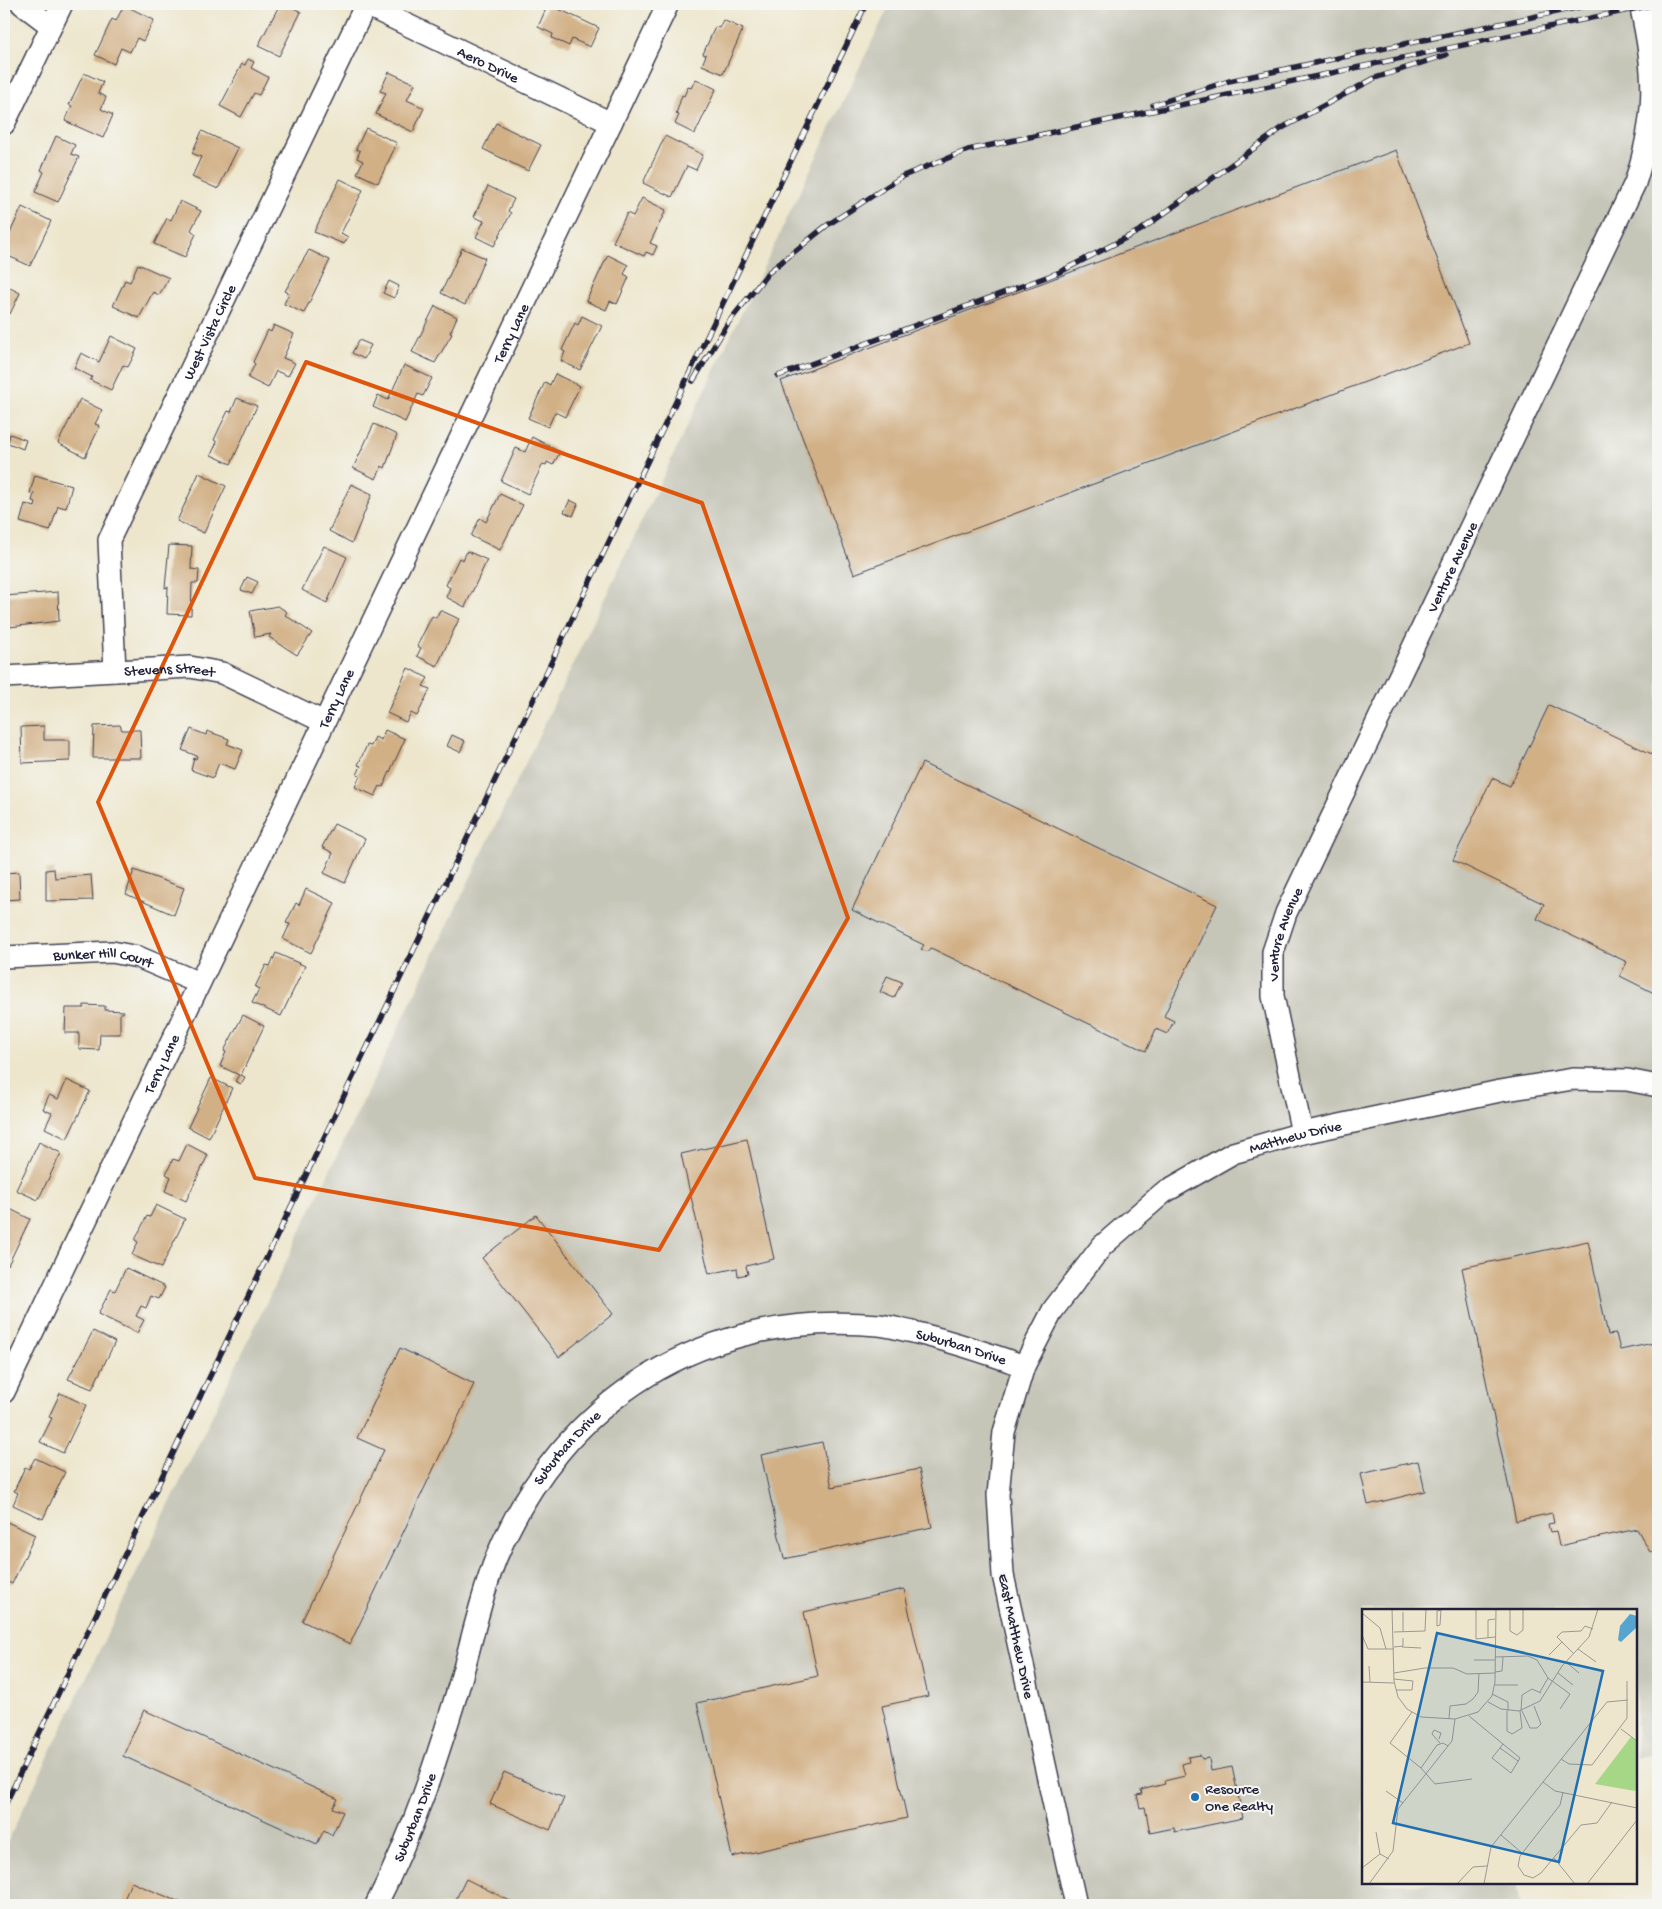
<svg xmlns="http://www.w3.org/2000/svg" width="1662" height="1909" viewBox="0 0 1662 1909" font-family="'Gochi Hand',sans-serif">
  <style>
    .industrial { fill: #c5c5b8 }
    .building { fill: #d1b086 }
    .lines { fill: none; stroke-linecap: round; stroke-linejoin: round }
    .minor-casing { stroke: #403f51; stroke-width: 24 }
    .minor { stroke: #fff; stroke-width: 21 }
    .rail-casing { stroke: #22223b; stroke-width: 5.5 }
    .rail { stroke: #f6f6f2; stroke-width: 4; stroke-dasharray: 11; stroke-linecap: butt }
    .marked { fill: none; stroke: #de560e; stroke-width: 4; stroke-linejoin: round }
    .poi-dot { fill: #1f6fb2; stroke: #f6f6f2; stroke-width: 2 }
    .labels { text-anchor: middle; stroke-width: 4; stroke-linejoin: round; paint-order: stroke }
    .street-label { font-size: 15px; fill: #22223b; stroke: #f6f6f2 }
    .poi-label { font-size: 15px; fill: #22223b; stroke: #f6f6f2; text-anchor: start }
    .inset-road { fill: none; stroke: #9c9892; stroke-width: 1 }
    .view { fill: #1f6fb2; fill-opacity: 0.15; stroke: #1f6fb2; stroke-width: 2.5 }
    .inset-edge { fill: none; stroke: #22223b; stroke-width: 2.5 }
  </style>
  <rect width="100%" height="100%" fill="#f6f6f2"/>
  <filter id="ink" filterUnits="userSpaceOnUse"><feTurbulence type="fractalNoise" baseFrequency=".02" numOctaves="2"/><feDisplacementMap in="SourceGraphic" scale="10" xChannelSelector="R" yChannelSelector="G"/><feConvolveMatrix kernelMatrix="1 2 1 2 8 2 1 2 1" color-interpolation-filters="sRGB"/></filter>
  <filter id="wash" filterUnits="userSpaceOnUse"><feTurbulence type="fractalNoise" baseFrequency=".0096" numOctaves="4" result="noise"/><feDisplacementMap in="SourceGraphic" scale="20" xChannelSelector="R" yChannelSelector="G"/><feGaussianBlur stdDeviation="1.12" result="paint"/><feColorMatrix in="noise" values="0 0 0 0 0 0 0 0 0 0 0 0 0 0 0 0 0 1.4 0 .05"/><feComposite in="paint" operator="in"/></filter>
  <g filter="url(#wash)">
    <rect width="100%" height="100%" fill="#ede6cc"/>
    <path class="industrial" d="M890,4H1658V1752L1636,1757V1610H1363V1883H1516L1521,1905H4V1849Z"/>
    <g id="blocks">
      <path class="building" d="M280,4H287L301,12L279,56L258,46Z
        M548,4L599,28L590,47L572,39L569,46L552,38L553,34L538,27Z
        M124,5L154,20L143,41L137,38L130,52L121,48L114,64L95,55L112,19L116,21Z
        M723,20L743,29L723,74L702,65L706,55L703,54L715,27L719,28Z
        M248,59L254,62L251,68L268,77L259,95L254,93L241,117L220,106L242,64L245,65Z
        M389,72L415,84L407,100L424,108L413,132L376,114L386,93L380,91Z
        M84,73L103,82L98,93L106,97L101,109L113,115L103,138L65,121L72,106L69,105Z
        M696,79L716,89L695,134L675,124L679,115L676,114L682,95L684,96L688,87L691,88Z
        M496,123L541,145L528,171L483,149Z
        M366,128L397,143L378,183L357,173L363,161L357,158L360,151L356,149Z
        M202,131L238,148L218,189L192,177L201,157L192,153Z
        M56,136L75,145L71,154L79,157L58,202L35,192L44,172L41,170Z
        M665,136L703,155L696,170L687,166L672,197L643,183Z
        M1396,150L1469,343L854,574L781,381Z
        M340,179L363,190L341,233L348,237L344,244L314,232Z
        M488,186L514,199L508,211L511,213L494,246L476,237L484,221L474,217Z
        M642,198L666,210L650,243L657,246L653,255L646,252L644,256L613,242L627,213L633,216Z
        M180,201L201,211L191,230L196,234L185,257L154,244L167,218L171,220Z
        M22,207L51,221L30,266L4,254V246Z
        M462,248L485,258L465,305L441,293Z
        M309,250L330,260L304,313L284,304L289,293L285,291Z
        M608,255L628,265L624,274L629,277L617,304L610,301L606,310L586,301Z
        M138,264L169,278L159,295L153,292L139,318L113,306L125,280L130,282Z
        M389,281L399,286L394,298L383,293Z
        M4,285L20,293L10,314L4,311Z
        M435,306L457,317L450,333L452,334L435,363L412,352Z
        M582,316L602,326L580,370L561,361L565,352L562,350L575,323L578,325Z
        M274,325L294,334L283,358L295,363L288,376L276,371L268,388L248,378L255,364L253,362L268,330L271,332Z
        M111,336L137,349L128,367L123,365L111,390L90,380L92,377L74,368L81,353L99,362Z
        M359,340L371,345L364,359L352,353Z
        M404,365L432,378L423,396L418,394L405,422L373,407L378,395L388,400Z
        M555,374L580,386L565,417L555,412L548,427L528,418L545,382L550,385Z
        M237,398L257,406L231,464L211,455L217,442L214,440L219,429L228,411L231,412Z
        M80,399L102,410L95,424L100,426L85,457L58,443Z
        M374,424L397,435L385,468L382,466L376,479L353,468Z
        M10,434L26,440L23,449L8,443Z
        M532,437L560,452L553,465L547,462L546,465L543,464L528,494L501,481L516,448L525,452Z
        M199,473L226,486L204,533L177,521Z
        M35,475L72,486L66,508L58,506L50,531L20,522L25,504L35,507L36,502L32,501L34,494L30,493Z
        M351,484L372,494L352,543L329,531Z
        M500,494L523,505L500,550L471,536L480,518L486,522Z
        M570,500L578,504L573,516L564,512Z
        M169,545L192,546L191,569L199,570L198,583H192L191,615L167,614L168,587L165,588Z
        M324,546L347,557L327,603L302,590Z
        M467,551L487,560L465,607L446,597L450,588L446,585L459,558L463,560Z
        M247,577L258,582L252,594L241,590Z
        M58,592L59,621L10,627V623L4,624V596Z
        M278,606L287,612L285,615L312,633L297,655L269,637L271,634L255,637L250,611Z
        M440,610L459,619L437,666L417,656L421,648L417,646L432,616L436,618Z
        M408,668L428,678L423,686L430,689L417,716L411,713L406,722L387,713Z
        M1549,705L1658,757V995L1620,976L1627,962L1537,919L1544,904L1453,860L1492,778L1510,786Z
        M120,725L122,730H140L141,758H93L94,726Z
        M44,726V740H70V761L22,763L21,727Z
        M191,729L206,735L207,731L229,739L227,744L243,750L235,769L219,763L213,778L191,770L194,758L196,759L197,756L182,750Z
        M385,730L405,739L383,787L380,786L375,796L355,787L360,776L357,775L361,766L358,765L367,745L371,746L375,737L381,740Z
        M452,735L465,741L460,752L447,746Z
        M922,763L1217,905L1164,1016L1174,1021L1167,1034L1156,1029L1146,1051L933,949L930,948L927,952L921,949L924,945L852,910Z
        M334,824L365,839L345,883L324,873L333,853L322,847Z
        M54,869L55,878L91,875L93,900L46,901V870Z
        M134,870L184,888L174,915L126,894Z
        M19,872L20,899L4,900V873Z
        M306,889L335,903L311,953L283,939L290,924L286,923L296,903L299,905Z
        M276,953L305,966L281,1016L252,1003L259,989L255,987L266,965L270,966Z
        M887,976L902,982L894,998L880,992Z
        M84,1005L105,1006V1010L124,1011L123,1013H120V1034H100L99,1050L79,1049V1033H65L66,1008H84Z
        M243,1015L264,1026L241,1075L245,1077L241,1084L235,1081L239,1075L220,1066L226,1052L224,1051Z
        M211,1078L232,1088L209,1138L188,1127Z
        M67,1080L90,1091L67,1139L45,1128L52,1113L43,1109L49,1095L58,1099Z
        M747,1139L774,1259L746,1266L748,1274L738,1276L737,1268L709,1274L681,1154Z
        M39,1142L61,1153L38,1200L16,1190Z
        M187,1144L208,1155L186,1201L165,1191L171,1177L166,1174L173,1159L179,1161Z
        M156,1205L185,1219L161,1268L132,1255L138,1242L135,1240L147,1216L150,1217Z
        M8,1208L30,1219L8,1265L4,1263V1216Z
        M536,1215L613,1314L559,1357L482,1258Z
        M1588,1241L1608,1335L1616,1334L1620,1350L1658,1342V1550L1650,1552L1637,1529L1559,1546L1556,1531L1550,1532L1548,1524L1554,1523L1552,1513L1516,1521L1462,1268Z
        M126,1268L165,1287L159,1299L151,1296L146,1308L141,1306L136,1316L144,1320L137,1333L98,1314L111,1289L115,1291Z
        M93,1331L115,1342L92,1389L68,1379Z
        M400,1348L474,1384L350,1644L302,1621L384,1450L357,1438Z
        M60,1393L86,1405L63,1453L40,1442L52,1418L49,1417Z
        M822,1442L832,1487L919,1469L932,1527L784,1559L761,1455Z
        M35,1458L65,1472L43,1519L13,1505L18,1493L14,1491L25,1467L29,1469Z
        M1418,1461L1425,1491L1368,1505L1361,1474Z
        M5,1521L35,1535L12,1584L4,1580Z
        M904,1589L928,1696L882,1706L907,1818L732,1857L697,1703L818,1676L804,1612Z
        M144,1710L338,1799L333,1808L343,1812L332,1835L324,1830L317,1844L123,1756Z
        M1200,1755L1202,1759L1209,1758L1211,1771L1232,1767L1243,1818L1175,1832L1174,1828L1150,1833L1145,1807L1140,1808L1137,1795L1142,1794L1141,1790L1165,1784L1164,1781L1185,1776L1182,1764L1189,1762L1188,1757Z
        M504,1772L564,1798L550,1830L490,1804Z
        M466,1879L512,1902L511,1905H453Z
        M131,1882L187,1905H122Z"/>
    </g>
  </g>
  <g filter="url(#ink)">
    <use href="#blocks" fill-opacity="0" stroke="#403f51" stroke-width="1"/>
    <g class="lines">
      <g class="minor-casing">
        <g id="minor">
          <path d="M22,4L51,26"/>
          <path id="s1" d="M366,5L611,123"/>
          <path d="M4,124L62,4"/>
          <path id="s2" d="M115,671L109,540L366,4"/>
          <path id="s3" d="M4,677L190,667L222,673L324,722"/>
          <path id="s4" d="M4,957L112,952L138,957L199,983"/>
          <path id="s5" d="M1302,1133L1273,996V952L1286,913L1635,183C1657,114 1656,74 1640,4"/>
          <path id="s6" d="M4,1392L668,4"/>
          <path id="s7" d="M376,1905C414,1831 437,1759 461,1679C472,1640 481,1596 496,1558C562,1399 706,1309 879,1325C890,1326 902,1330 913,1332C951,1341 987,1353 1024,1366"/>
          <path id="s8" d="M1076,1905L1003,1575L998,1495L1004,1432L1024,1366L1053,1310L1102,1246L1163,1193L1233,1153L1302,1133L1500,1091L1573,1079L1627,1080L1658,1086"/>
        </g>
      </g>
      <use href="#minor" class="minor"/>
      <g class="rail-casing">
        <path id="rail" d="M1153,105L1229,81L1594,4
          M778,376L1060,272L1141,230L1282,128L1375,78L1446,55
          M693,381L728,323L768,273L826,226L903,176L968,150L1657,4
          M4,1807L866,4"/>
      </g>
      <use href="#rail" class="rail"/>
    </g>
  </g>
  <path class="marked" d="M306,362L702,503L848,918L659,1250L255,1178L98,802Z"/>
  <circle class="poi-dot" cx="1195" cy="1797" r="5"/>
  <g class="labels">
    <g class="street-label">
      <text dy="5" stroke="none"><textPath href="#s1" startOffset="136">Aero Drive</textPath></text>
      <text dy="5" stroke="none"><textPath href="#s2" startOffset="362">West Vista Circle</textPath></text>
      <text dy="5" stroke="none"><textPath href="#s6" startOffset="1174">Terry Lane</textPath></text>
      <text dy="5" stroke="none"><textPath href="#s5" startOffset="609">Venture Avenue</textPath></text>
      <text dy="5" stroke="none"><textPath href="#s3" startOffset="166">Stevens Street</textPath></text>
      <text dy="5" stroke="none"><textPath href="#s6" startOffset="769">Terry Lane</textPath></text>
      <text dy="5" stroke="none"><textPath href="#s5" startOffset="204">Venture Avenue</textPath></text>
      <text dy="5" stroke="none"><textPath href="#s4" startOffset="100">Bunker Hill Court</textPath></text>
      <text dy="5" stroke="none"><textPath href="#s6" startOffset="364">Terry Lane</textPath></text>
      <text dy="5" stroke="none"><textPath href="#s8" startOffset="920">Matthew Drive</textPath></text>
      <text dy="5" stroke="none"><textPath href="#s7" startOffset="935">Suburban Drive</textPath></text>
      <text dy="5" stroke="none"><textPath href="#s7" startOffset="500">Suburban Drive</textPath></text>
      <text transform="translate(1017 1636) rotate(78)" y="5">East Matthew Drive</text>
      <text dy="5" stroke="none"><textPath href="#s7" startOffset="96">Suburban Drive</textPath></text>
    </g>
    <g class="poi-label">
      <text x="1205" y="1793">Resource<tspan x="1205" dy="17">One Realty</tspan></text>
    </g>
  </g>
  <g transform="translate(1362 1609)">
    <rect width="275" height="275" fill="#ede6cc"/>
    <path d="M269,128L275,132V179L273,182L233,175Z" fill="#a6d786"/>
    <path d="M268,5L275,7V18L259,33L256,31L258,17Z" fill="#55a5cf"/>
    <path class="inset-road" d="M30,0L32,72L36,88L45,100L59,108L93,110L116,103L130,87L133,73L134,0M114,0V30L133,28M148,0V22L155,26L161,21V0M79,1L75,2V17L78,16L79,1V0M0,4L18,19L24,40M32,23L63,22L64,0M41,23V3M0,26L6,40H32M126,29V11L133,10M32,38L41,37V29M40,38L59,39M216,40L234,53M212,45L195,28L200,23L219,22L223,17L231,20M187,46L200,33M133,48L166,47L175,51L186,69M112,51H133M204,53L217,64M7,57L8,73M133,63L140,62L141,48M32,64L63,59H91L105,65L133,64M196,64L211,76M32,70L51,72L50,81H34M0,73L32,74M133,76H156M178,83L186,69L208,85L198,100M130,85L146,93V102M126,93L139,100L157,102L178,92L200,57L227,28L236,0M145,102V122L150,125L160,119L158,102M159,102L160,86L170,80L179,84M160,102L168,119H175L179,115L172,97M50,103L28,134L59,159M107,107L158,149L149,164L130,149L141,135M87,110L88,97L104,95L111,90L116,83L117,64M259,120L275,132M77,130L79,124L72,121L70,125L78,134M86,137L81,134L75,136L59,159L73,175L110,170M138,139L156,152M199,150L207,155L230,156L265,109V72M181,173L193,182L275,199M24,182L41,194M201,183L198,196L158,247L156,257L162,266L171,269L179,264L219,216L235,214L250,193M14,223L18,245M139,226L160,244M192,249L213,275M0,259L18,245L27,250M7,275L31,242L36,200L90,132L93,110M95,275L111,258L125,257M122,275L129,238L245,93L266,91M225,275L275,211"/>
    <path class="view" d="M75,24L241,62L197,253L31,214Z"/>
    <rect width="275" height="275" class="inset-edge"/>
  </g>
  <rect width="1662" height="1909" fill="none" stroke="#f6f6f2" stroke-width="20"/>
</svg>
